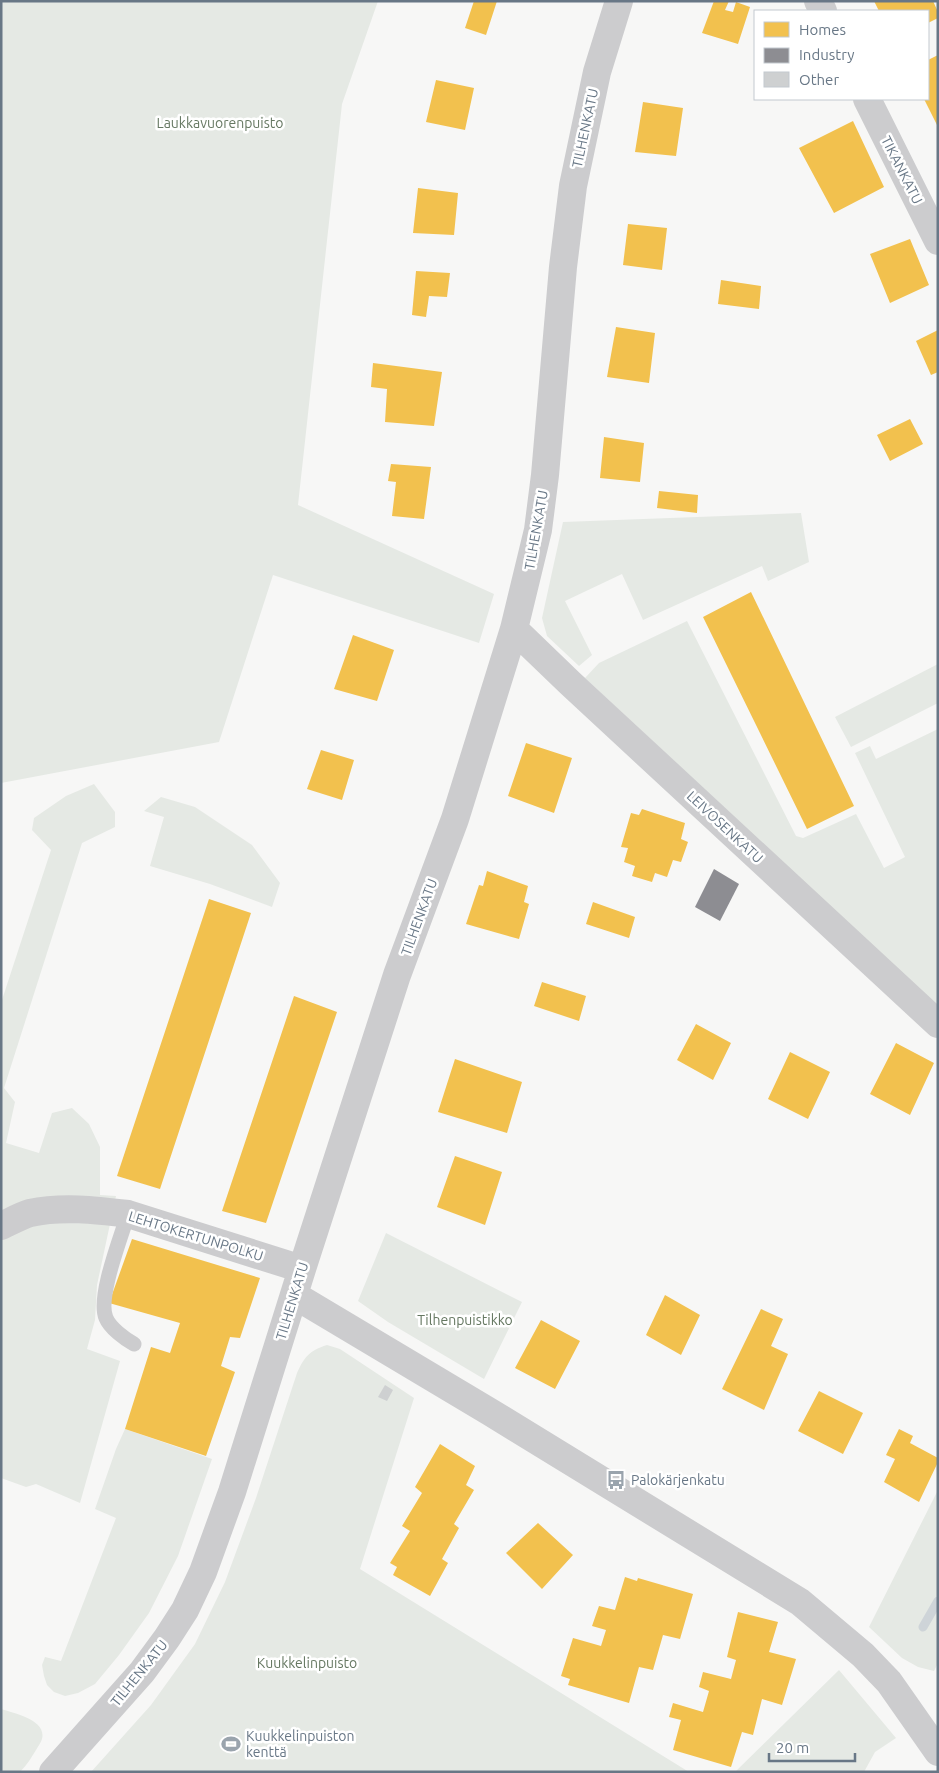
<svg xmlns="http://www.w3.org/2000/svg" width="939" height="1773" viewBox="0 0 939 1773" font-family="Ubuntu,sans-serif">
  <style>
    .green { fill: #e5e9e4 }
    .homes { fill: #f2c14e }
    .industry { fill: #8d8d92 }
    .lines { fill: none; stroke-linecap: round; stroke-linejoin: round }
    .stream { stroke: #ced4d8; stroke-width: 9 }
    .building { fill: #ced0d1 }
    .lane { stroke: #ccccce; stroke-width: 15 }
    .street { stroke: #ccccce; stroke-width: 28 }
    .labels { text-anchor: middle; stroke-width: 5; stroke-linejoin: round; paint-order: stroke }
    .park-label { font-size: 14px; fill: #667862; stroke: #fff }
    .street-label { font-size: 14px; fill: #687786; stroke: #fff }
    .poi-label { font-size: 14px; fill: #687786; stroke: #fff; text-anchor: start }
  </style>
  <rect width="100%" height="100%" fill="#f7f7f6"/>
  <path class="green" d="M1,1H378L342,104L298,505L494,594L479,643L273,575L219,742L1,783Z
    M801,513L809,562L768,581L762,566L643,620L622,574L565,601L592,655L579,666L547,636L542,618L563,522Z
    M687,621L796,836L803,838L856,814L884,868L905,857L855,753L870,746L876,759L938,729V1007L585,678L599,663Z
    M938,664V703L851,747L835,717Z
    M94,784L115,812V827L82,843L4,1088L15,1102L6,1143L39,1153L52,1113L72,1108L89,1124L100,1147V1195L116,1196L97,1285L95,1320L87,1349L120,1361L80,1503L36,1484L26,1487L1,1478V1003L51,850L32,830L34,818L66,796Z
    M161,797L195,807L252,845L280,883L272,907L210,884L150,866L164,817L144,811Z
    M386,1233L522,1302L484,1379L388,1322L358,1301Z
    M327,1345L340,1349L414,1398L360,1569L689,1772H91L151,1705L195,1644L225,1582L256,1498L297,1373C305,1356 309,1351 327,1345Z
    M125,1429L212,1459L178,1556L149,1613L119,1655L95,1684L78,1693L65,1696L54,1692L47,1685L44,1676L42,1665L45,1657L61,1661L116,1518L95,1509L116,1449Z
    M938,1490V1663L934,1671L918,1667L902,1658L869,1627Z
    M839,1670L896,1738L875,1752L864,1772H735Z
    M1,1709C14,1713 47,1720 42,1739C41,1743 38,1746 36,1750C31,1758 27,1765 20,1772H1Z"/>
  <path class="homes" d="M474,1H497L486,35L465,28Z
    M714,1H729L725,10L733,12L736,2L750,7L738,44L702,33Z
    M874,1H933L938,12V18L928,23V11H879Z
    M938,55V127L924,99H928V60Z
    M436,80L474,88L465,130L426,122Z
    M643,102L683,108L676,156L635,152Z
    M853,121L884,187L834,213L799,148Z
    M418,188L458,193L454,235L413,233Z
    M628,224L667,228L662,270L623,265Z
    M910,239L929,285L890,303L870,254Z
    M416,271L450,273L447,297L429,296L426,317L412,315Z
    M721,280L761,286L759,309L718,304Z
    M616,327L655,333L649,383L607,377Z
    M938,330V372L931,375L916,341Z
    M373,363L442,372L434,426L385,422L387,389L371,387Z
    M910,419L923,444L890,461L877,435Z
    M604,437L644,443L640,482L600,478Z
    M391,464L431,467L424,519L392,516L396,482L388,481Z
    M659,491L698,495L697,513L657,508Z
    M751,592L854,806L807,829L703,617Z
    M353,635L394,650L377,701L334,689Z
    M526,743L572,758L554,813L508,796Z
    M321,750L354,760L342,800L307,789Z
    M642,809L685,823L681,839L688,842L681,862L673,860L667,877L655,873L652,882L632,876L635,866L624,862L628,848L621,847L631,813L639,815Z
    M487,871L528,886L524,902L529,904L519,939L466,924L479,885L483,886Z
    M209,899L251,913L160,1189L117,1176Z
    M593,902L635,917L629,938L586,924Z
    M542,982L586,996L579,1021L534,1006Z
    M294,996L337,1012L266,1223L222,1211Z
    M696,1024L731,1043L713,1080L677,1060Z
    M896,1043L934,1063L910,1115L870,1094Z
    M790,1052L830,1072L808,1119L768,1099Z
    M455,1059L522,1082L507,1133L438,1112Z
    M455,1156L502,1172L485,1225L437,1207Z
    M132,1239L260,1278L240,1338L230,1337L221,1366L235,1372L206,1456L125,1429L151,1347L170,1353L180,1323L109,1303Z
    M665,1295L700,1315L681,1355L646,1335Z
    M761,1309L783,1319L771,1346L788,1354L764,1410L722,1389Z
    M541,1320L580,1341L555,1389L515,1368Z
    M819,1391L863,1413L843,1454L798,1431Z
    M899,1429L913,1436L910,1443L938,1458V1462L919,1502L884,1482L895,1459L886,1455Z
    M440,1444L475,1466L466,1485L474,1490L454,1524L459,1528L442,1559L448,1563L430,1596L393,1575L397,1567L390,1563L410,1531L402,1526L422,1493L415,1487Z
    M538,1523L573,1555L542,1589L506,1553Z
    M625,1577L637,1581L638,1578L693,1594L680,1639L663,1635L653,1670L639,1667L629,1703L568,1685L570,1679L561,1676L573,1638L601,1646L606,1630L592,1626L599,1606L615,1610Z
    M738,1612L778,1622L769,1652L796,1659L782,1705L762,1699L753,1735L742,1732L731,1767L673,1750L681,1720L669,1717L673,1703L703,1712L709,1691L699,1687L703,1672L731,1679L736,1660L727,1657Z"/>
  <path class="industry" d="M714,869L739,884L720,921L695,907Z"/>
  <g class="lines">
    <path class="stream" d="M923,1627L938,1601"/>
  </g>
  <path class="building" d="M385,1385L393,1390L387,1401L378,1397Z"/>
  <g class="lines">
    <path class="lane" d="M128,1214C121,1237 97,1298 106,1318C110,1328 125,1339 134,1344"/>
    <path class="street" d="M818,1L823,11
      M867,99L938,241
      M514,629L570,683L938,1024
      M1,1226C10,1222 20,1216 30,1213C62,1206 96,1210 128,1214L302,1269
      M294,1295L490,1412L800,1602L863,1655L889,1682L938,1752
      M53,1772L142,1672L167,1638L185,1610L203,1572L232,1492L302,1269L397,975L455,819L514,629L538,530L545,475L563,267L573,186L597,72L619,1"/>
  </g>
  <defs>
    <g id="bus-bare" transform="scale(1.5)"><path d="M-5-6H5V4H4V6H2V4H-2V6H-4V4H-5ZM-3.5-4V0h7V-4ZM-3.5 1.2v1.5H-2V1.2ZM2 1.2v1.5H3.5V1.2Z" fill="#9aa4ad" stroke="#fff" stroke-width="2.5" paint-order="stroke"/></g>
    <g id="stadium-bare" transform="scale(1.5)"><path d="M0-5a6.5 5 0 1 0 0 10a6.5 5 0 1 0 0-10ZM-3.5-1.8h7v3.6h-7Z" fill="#9aa4ad" stroke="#fff" stroke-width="2.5" paint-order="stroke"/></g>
  </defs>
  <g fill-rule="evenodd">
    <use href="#bus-bare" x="616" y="1480"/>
    <use href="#stadium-bare" x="231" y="1744"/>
  </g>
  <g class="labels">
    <g class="park-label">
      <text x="220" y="128">Laukkavuorenpuisto</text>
      <text x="465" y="1325">Tilhenpuistikko</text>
      <text x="307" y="1668">Kuukkelinpuisto</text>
    </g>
    <g class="street-label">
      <text transform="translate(585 128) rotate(-78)" y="5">TILHENKATU</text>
      <text transform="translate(902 170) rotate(63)" y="5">TIKANKATU</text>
      <text transform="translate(536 530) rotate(-80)" y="5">TILHENKATU</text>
      <text transform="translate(725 827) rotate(43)" y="5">LEIVOSENKATU</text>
      <text transform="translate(419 917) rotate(-70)" y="5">TILHENKATU</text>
      <text transform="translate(196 1236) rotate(17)" y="5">LEHTOKERTUNPOLKU</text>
      <text transform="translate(292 1301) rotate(-73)" y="5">TILHENKATU</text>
      <text transform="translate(139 1673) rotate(-51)" y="5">TILHENKATU</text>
    </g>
    <g class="poi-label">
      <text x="631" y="1485">Palokärjenkatu</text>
      <text x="246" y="1741">Kuukkelinpuiston<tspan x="246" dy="16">kenttä</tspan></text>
    </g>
  </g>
  <rect width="939" height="1773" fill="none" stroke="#687786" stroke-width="5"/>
  <rect x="754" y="10" width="175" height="90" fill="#ffffff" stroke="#c3c9cf"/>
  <rect x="764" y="22" width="25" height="15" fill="#f2c14e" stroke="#c3c9cf"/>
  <text x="799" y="35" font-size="15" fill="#687786">Homes</text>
  <rect x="764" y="48" width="25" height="15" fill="#8d8d92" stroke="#c3c9cf"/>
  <text x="799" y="60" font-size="15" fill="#687786">Industry</text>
  <rect x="764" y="72" width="25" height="15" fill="#ced0d1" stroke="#c3c9cf"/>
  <text x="799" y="85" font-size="15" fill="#687786">Other</text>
  <path d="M769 1753v8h86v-8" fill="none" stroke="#687786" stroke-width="2.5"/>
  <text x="776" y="1753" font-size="15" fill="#687786" stroke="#ffffff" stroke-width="4" paint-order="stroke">20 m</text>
</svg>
